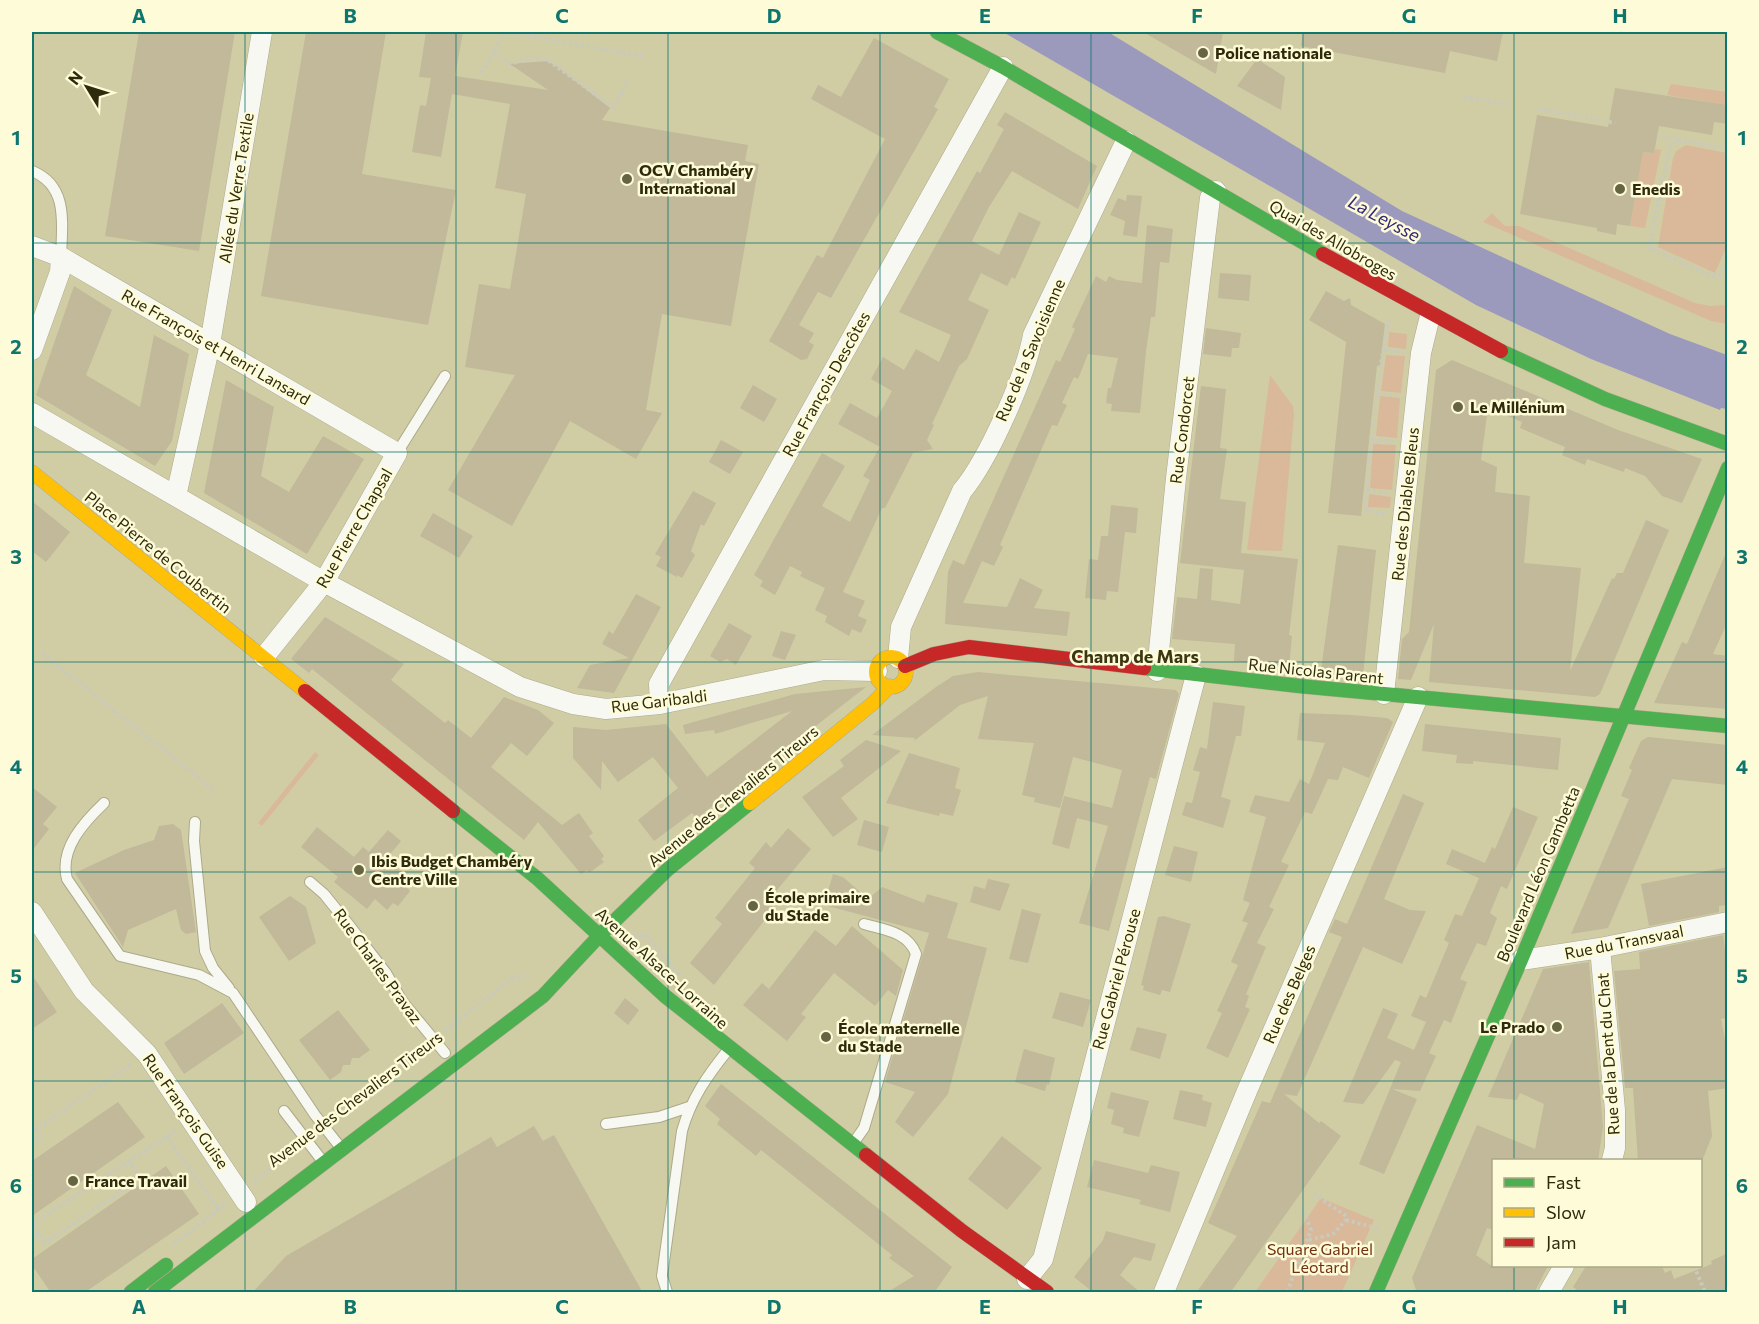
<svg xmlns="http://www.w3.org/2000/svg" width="1759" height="1324" viewBox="0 0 1759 1324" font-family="Commissioner,sans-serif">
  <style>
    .green { fill: #d9b99a }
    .water { fill: #9b9abc }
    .building { fill: #c1b99a }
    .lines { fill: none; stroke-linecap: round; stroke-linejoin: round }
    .lane-casing { stroke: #aca989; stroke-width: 12 }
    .street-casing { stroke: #aca989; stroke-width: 21 }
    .fast-casing { stroke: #aca989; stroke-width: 15 }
    .slow-casing { stroke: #aca989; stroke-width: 15 }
    .jam-casing { stroke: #aca989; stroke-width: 15 }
    .path { stroke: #c9c9bc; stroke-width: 4; stroke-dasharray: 3 3; stroke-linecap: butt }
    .lane { stroke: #f8f8f2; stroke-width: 10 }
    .street { stroke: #f8f8f2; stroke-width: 20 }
    .fast { stroke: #4caf50; stroke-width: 14 }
    .slow { stroke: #ffc107; stroke-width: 14 }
    .jam { stroke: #c62828; stroke-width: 14 }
    .grid { fill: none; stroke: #0f766e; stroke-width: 1.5; stroke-opacity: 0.55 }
    .poi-dot { fill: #676442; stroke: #fefbd8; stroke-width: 2 }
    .labels { text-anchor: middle; stroke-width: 5; stroke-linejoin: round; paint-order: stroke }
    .poi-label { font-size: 16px; font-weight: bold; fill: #2e2b0d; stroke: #fefbd8; text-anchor: start }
    .street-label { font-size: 16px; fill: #2e2b0d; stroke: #fefbd8 }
    .park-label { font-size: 16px; fill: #713010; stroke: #fefbd8 }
    .water-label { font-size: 18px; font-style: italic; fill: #322775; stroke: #fefbd8 }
    .neighbourhood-label { font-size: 18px; font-weight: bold; fill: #3b3711; stroke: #fefbd8 }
    .neatline { fill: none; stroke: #0f766e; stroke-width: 2 }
    .grid-label { font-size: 20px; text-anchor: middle; font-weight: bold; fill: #0f766e }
  </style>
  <rect width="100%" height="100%" fill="#d0cda5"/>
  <path class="green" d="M1671,84L1727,92V105L1667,95Z
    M1686,145L1727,153V246L1715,273L1658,247L1673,158L1676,151Z
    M1655,149L1661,150L1645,228L1630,226L1643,152L1654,153Z
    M1492,213L1505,226H1519L1695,303L1710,306L1727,305V324L1711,321L1483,222Z
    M1389,332L1407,334L1406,349L1388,347Z
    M1386,355L1405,356L1401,393L1381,391Z
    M1270,375L1293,406L1294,415L1282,551L1247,550Z
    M1380,396L1400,398L1397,438L1376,436Z
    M1373,444L1396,445L1392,490L1370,488Z
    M1369,494L1391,497L1390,508L1368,507Z
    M315,752L319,755L262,826L258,823Z
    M1321,1198L1374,1220L1342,1292H1255Z"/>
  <path class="water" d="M1003,32H1108L1402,211L1670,334L1727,355V409L1721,408L1720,410L1591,359L1476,305Z"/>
  <path class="building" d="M139,32H235L199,251L105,236Z
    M306,32H386L362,174L456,190L428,325L261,296Z
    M426,32H463L455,76L548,90L510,64L546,61L555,65L610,108L602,120L748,145L745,161L759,164L731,326L662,314L646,410L662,413L636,459L570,421L512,526L448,490L515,375L465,367L479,284L510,289L526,194L495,188L510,104L452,94L441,157L412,152L420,105L426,106L431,78L419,77Z
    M1143,32H1223L1216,74Z
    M1303,32H1503L1497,61L1450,51L1445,73L1301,46Z
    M874,38L949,79L934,107L938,109L831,298L818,292L799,325L814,333L809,342L814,345L807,359L801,360L769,341L817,255L823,258L885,139L811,99L818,85L841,97Z
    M1257,59L1285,77L1281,110L1237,86Z
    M1615,88L1728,105V124L1714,122L1712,135L1659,126L1654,153L1643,152L1630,226L1617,224L1616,235L1597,231V228L1520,214L1537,115L1608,127Z
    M1005,112L1097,166L1078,209L1012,171L989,207L972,241L999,255L1019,212L1041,222L1015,279L1012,277L1007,286L981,273L968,300L989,310L967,359L959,366L932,424L934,425L927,440L933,449L913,453L885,508H882L843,592L865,601L858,616L867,620L861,633L852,629L849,636L825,622L827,616L815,610L825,588L800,576L802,572L790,566L775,595L760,586L763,581L754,575L822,453L845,466L822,506L850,522L870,480L863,476L880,447L838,424L850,403L877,418L892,391L871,379L883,357L904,370L916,349L939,362L951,335L899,312L977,171L980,173L1004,129L997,125Z
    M1127,195L1142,196L1137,237L1123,235L1125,221L1110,215L1118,198L1126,201Z
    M1147,225L1173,229L1169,263L1160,262L1155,317H1151L1146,351L1140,413L1111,411L1112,404L1106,403L1108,388H1111L1118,358L1088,354L1078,379L1074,377L1062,403L1067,405L1057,426L1052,425L1000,545L1003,547L994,566L982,561L963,603L1007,607L1020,578L1043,590L1034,608L1070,612L1067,636L945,624L948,572L953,560L964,565L1056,360L1060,362L1075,329L1072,327L1096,276L1106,282L1109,276L1117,280L1142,283Z
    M1220,273L1251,275L1249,301L1218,298Z
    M74,286L112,310L86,375L140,407L154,335L189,354L172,441L155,466L36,395Z
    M1326,291L1344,301L1350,298L1351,305L1385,324L1380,366H1377L1361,516L1328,513L1346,342L1309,320Z
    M1206,328L1241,333L1239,348H1232L1231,357L1203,354Z
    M1452,360L1618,430L1702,459L1682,503L1662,496L1645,476L1625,468L1624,472L1587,459L1585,465L1562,455L1565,447L1520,428L1522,422L1488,408L1481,460L1497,467L1495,492L1530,496L1524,563L1581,568L1570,671L1612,578L1614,579L1617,573H1623L1646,520L1669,530L1600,694L1595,697L1429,682L1434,624L1411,680L1398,679L1402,639L1409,632L1436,370Z
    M226,380L274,407L261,476L289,492L323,436L364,459L307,554L204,493Z
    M753,385L777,399L764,422L740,408Z
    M1201,386L1226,389L1220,448L1227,449L1220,499L1246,502L1241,553L1298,559L1289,635L1292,636L1289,667L1234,661L1235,644L1172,639L1177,597L1197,599L1200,568L1213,569L1211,600L1240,604L1244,570L1180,563Z
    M721,440L743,452L730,474L709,462Z
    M693,491L716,503L704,526L701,524L691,551L695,555L682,578L677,575V577L656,566L661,557L655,554Z
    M32,501L70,532L46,562L32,551Z
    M1111,505L1138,508L1136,533L1125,532L1118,592L1107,591L1106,600L1085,598L1089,559L1098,560L1101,536H1108Z
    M433,513L473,536L459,558L420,536Z
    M1338,545L1376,550L1363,675L1321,670Z
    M1728,548V621L1713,654L1728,656V709L1654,703L1682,642L1687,644Z
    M636,594L661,607L614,693L577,688L590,665L629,658L602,644L609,631L613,634Z
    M325,617L404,664L391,680L445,723L448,720L471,738L504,697L538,710L554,723L527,756L511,743L491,767L562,825L579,813L593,833L589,836L604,856L601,859L604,862L589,873L587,870L581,874L538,822L524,840L312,669L309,673L291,659Z
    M729,623L752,636L736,665L727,659L720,662L710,656Z
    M781,631L796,635L785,660L772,656Z
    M978,672L1176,690L1179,694L1156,779L1150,777L1109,931L1079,923L1108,826L1077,818L1069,849L1052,844L1064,796L1112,808L1122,770L1073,757L1060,808L1034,802L1035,798L1022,795L1034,743L978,739L988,696L960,705L914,741L915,738L872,735L936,687L953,676Z
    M866,687L697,818L692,813L654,841L638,820L678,788L653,757L618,782L602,761L601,790L573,758V727L606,730L666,724L707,777L792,711L715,734L714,730L685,734L683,725L795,694Z
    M1213,702L1245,706L1241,736H1236L1221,797L1231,800L1223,828L1182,815L1186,802L1192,803L1200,772L1193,770L1200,747L1207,749Z
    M1300,713L1351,715L1387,718L1393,722L1369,778L1343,767L1338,780L1328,779L1312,814L1305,812L1281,862L1289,865L1269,907L1274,909L1257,943L1266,947L1246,994L1249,996L1245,1007L1250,1009L1228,1058L1206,1048L1222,1013L1217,1011L1238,965L1231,962L1248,923L1242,921L1250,903L1243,900L1266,817L1249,812L1255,795L1289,802L1300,779L1309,784L1325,743L1297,740Z
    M1425,724L1561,738L1558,770L1473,761V764L1456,763L1457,755L1422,751Z
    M1648,737L1728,745V785L1672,779L1608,928L1571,934L1629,799L1621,796L1632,770L1629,768L1641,741Z
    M866,740L901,751L841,798L858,819L833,837L802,797L844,766L840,760Z
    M909,753L960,768L955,788L961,790L953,816L940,813L939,816L886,803Z
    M32,787L57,807L43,824L49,829L32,851Z
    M1403,794L1424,803L1384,899L1410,910L1426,911L1402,964L1363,947L1297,1096L1284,1094L1319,1123L1321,1121L1341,1136L1230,1293H1196L1237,1236L1208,1223L1262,1101L1270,1103L1342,937L1329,932L1335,919L1347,924Z
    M1513,807L1538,817L1507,889L1501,886L1490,913L1497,918L1486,946L1477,943L1460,979L1467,982L1451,1023L1444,1020L1429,1053L1436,1056L1420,1091L1392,1089L1417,1099L1384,1174L1359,1164L1401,1062L1395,1060L1363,1104L1343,1102L1383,1008L1398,1014L1387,1038L1414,1050L1426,1022L1411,1016L1420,995L1426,998L1449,943L1444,940L1455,914L1462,916L1479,878L1446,864L1452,849L1485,863L1492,847L1495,849Z
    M864,820L889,827L882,852L857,845Z
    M173,824L181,830L196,932L186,934L181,930L176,909L128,930L123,947L75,873L124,850L154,840L159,826Z
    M317,827L354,857L363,847L369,852L388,830L401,841L386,859L411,881L406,887L410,891L398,906L393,903L387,910L375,899L367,909L334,882L338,877L301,847Z
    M788,828L811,849L768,901L775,907L714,985L690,963L722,924L715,918L755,868L749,863L766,842L771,848Z
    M1174,846L1198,852L1191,882L1165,875Z
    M1728,867V905L1719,906V912L1649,926L1641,884Z
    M833,874L843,877L868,899L882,887L924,903L927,894L958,903L947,938L987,948L948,1094L913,1137L895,1122L915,1092L885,1082L929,933L824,905Z
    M988,879L1010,884L1000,911L970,902L974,886L985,889Z
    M290,896L306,907L316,943L289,961L259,917Z
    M1022,909L1041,914L1028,963L1009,959Z
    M1164,916L1191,924L1170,992L1162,990L1160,995L1143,990L1144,986L1141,985L1158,917Z
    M852,926L903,970L896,996L888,990L875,1006L834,973L801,1014L806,1017L787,1041L743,1005L762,983L769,989L815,930L836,946Z
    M1723,935L1728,969V1018L1721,1019L1728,1055V1088L1708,1091L1712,1136L1702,1161H1638L1633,1088H1625L1614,971L1640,969L1639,952Z
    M1589,962L1603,1127L1598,1161H1494V1230L1487,1228L1476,1255L1492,1266H1548L1534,1293H1417L1412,1278L1477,1125L1535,1149L1544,1104L1520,1093L1517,1100L1488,1097L1543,969Z
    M32,975L57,1012L32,1029Z
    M1060,992L1091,1000L1083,1027L1052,1018Z
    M625,998L639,1010L628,1025L614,1013Z
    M222,1003L244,1033L184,1074L164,1043Z
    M338,1010L370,1050L359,1058H352L350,1065H343L341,1072L330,1080L299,1040Z
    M1137,1027L1167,1034L1160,1059L1130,1050Z
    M1024,1049L1055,1058L1049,1085L1047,1084L1045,1091L1015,1082Z
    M721,1084L952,1267L934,1293H886L914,1276L889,1258L892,1255L761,1150L756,1156L717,1124L720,1119L705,1106Z
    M1180,1090L1203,1095L1202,1100L1212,1103L1206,1127L1173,1119Z
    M1111,1092L1149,1101L1139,1137L1123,1133L1124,1128L1111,1124L1114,1110L1107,1108Z
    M118,1102L145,1137L32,1216V1161Z
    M534,1126L543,1141L554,1135L643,1293H252L286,1256L491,1137L497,1147Z
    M1002,1136L1042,1168L1007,1210L968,1179Z
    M1094,1160L1148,1173L1151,1165L1180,1172L1170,1212L1139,1204L1141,1200L1087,1187Z
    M166,1166L199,1214L84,1293H51L32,1265V1259Z
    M1106,1231L1156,1244L1151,1261L1134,1257L1120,1275L1141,1293H1094L1074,1277L1103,1240Z
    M1728,1253V1293H1581L1573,1287L1586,1266H1662L1665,1273L1671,1270L1674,1279L1712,1264L1711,1261Z"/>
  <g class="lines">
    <g class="lane-casing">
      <path id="lane" d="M32,171C69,186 62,224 61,257
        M397,453L445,376
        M104,803C84,822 59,849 67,879L120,956L199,975L233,993L315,1115L341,1148
        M195,822L194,841L205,951L213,968L229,988
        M310,882L324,894L349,925L386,973L402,1001L445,1053
        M284,1111L324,1163
        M606,1124L659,1117L689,1107
        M852,1145L864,1128L916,954C908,932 885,930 864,924
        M667,1292L662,1276L682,1131C691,1099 707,1076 728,1050"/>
    </g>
    <g class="street-casing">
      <path id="street" d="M32,246L61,257L397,453L324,582L264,657
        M32,350L60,272L61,257
        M32,413L324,582L520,687L573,704L606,709L660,704L824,670L877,671
        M176,496L210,344L262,32
        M898,658L901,627L962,491C988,460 1026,375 1033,335L1126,141
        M1157,671L1176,478L1210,198L1216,191
        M1384,694L1421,353L1430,316
        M660,704L659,684L1003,67
        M32,912L84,991L147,1054L246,1202
        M1600,948L1615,1110V1148L1612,1160
        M1521,960L1600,948L1728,922
        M1027,1279L1043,1259L1196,675
        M1164,1292L1247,1091L1418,697
        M1549,1292L1564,1266"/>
    </g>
    <g class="fast-casing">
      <path id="fast" d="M937,32L1003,67L1323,254
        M1501,351L1605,399L1728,444
        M1144,668L1299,686L1728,726
        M453,811L538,879L665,996L866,1155
        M131,1292L166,1265
        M155,1292L543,996L600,935L667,870L750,803
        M1376,1292L1521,960L1728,468"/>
    </g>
    <g class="slow-casing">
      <path id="slow" d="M32,472L305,691
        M876 672a15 15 0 1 1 30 0a15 15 0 1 1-30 0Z
        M750,803L872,704L890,686"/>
    </g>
    <g class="jam-casing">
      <path id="jam" d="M1323,254L1501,351
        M905,666L934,654L969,647L1144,668
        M305,691L453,811
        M866,1155L962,1231L1047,1292"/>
    </g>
    <path class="path" d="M504,32L643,56
      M505,32L493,52L510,64L533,57L549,61L614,108L628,81
      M481,73L493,52
      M1464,97L1508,104
      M1538,109L1615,123
      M1657,136L1677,140
      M1728,149L1678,140L1670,146L1649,248L1711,276L1720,275L1728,263
      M1384,350L1403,352
      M1377,394L1398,395
      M1372,440L1393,441
      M1367,490L1387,493
      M1385,514L1367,511L1365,503L1379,374L1389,319
      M42,653L215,791
      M634,936H647L680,975
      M445,1031L511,979L530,975
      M334,1118L425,1047
      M167,1137L218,1209
      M32,1144L41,1137L36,1129L132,1064
      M128,1160L141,1178L45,1243L32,1224L177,1130
      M254,1181L295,1149
      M1346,1220L1380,1229
      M32,1239L39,1234
      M1309,1240L1333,1234L1346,1220V1216L1314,1194
      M174,1244L227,1203
      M1270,1257L1303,1254
      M1694,1266L1705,1292
      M1287,1292L1311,1230L1303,1209"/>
    <use href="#lane" class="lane"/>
    <use href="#street" class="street"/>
    <use href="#fast" class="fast"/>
    <use href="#slow" class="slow"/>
    <use href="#jam" class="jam"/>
  </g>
  <path class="grid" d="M245,32V1292M456,32V1292M668,32V1292M880,32V1292M1091,32V1292M1303,32V1292M1514,32V1160M32,243H1728M32,452H1728M32,662H1728M32,872H1728M32,1081H1728M1514,1266V1292"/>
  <g class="poi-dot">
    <circle cx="1203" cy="53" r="6"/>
    <circle cx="627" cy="179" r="6"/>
    <circle cx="1620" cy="189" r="6"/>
    <circle cx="1458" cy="407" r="6"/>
    <circle cx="359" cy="870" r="6"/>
    <circle cx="753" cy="906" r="6"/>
    <circle cx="1557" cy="1027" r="6"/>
    <circle cx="826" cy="1037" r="6"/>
    <circle cx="73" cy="1181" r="6"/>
  </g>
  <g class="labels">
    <g class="poi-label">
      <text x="1215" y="59">Police nationale</text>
      <text x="639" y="176">OCV Chambéry<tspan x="639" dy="18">International</tspan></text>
      <text x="1632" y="195">Enedis</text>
      <text x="1470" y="413">Le Millénium</text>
      <text x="371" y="867">Ibis Budget Chambéry<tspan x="371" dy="18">Centre Ville</tspan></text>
      <text x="765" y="903">École primaire<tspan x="765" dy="18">du Stade</tspan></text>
      <text x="1545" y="1033" text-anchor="end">Le Prado</text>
      <text x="838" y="1034">École maternelle<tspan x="838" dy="18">du Stade</tspan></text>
      <text x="85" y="1187">France Travail</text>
    </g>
    <g class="street-label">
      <text transform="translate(236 188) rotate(-81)" y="6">Allée du Verre Textile</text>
      <text transform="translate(1333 240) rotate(30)" y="6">Quai des Allobroges</text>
      <text transform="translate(216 347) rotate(30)" y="6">Rue François et Henri Lansard</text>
      <text transform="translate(1030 350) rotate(-67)" y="6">Rue de la Savoisienne</text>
      <text transform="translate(826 384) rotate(-61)" y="6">Rue François Descôtes</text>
      <text transform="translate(1182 430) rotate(-83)" y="6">Rue Condorcet</text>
      <text transform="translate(1405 504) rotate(-84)" y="6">Rue des Diables Bleus</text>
      <text transform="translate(354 528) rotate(-60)" y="6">Rue Pierre Chapsal</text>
      <text transform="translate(158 552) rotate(39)" y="6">Place Pierre de Coubertin</text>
      <text transform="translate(1316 671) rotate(6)" y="6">Rue Nicolas Parent</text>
      <text transform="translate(659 701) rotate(-7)" y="6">Rue Garibaldi</text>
      <text transform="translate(733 796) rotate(-39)" y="6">Avenue des Chevaliers Tireurs</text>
      <text transform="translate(1538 874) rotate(-67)" y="6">Boulevard Léon Gambetta</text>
      <text transform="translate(1624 942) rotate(-11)" y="6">Rue du Transvaal</text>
      <text transform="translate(378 966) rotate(54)" y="6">Rue Charles Pravaz</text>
      <text transform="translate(662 968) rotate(42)" y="6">Avenue Alsace-Lorraine</text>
      <text transform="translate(1116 979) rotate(-75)" y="6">Rue Gabriel Pérouse</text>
      <text transform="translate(1289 994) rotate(-66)" y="6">Rue des Belges</text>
      <text transform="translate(1608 1054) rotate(-94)" y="6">Rue de la Dent du Chat</text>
      <text transform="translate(355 1099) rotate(-37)" y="6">Avenue des Chevaliers Tireurs</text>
      <text transform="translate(186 1111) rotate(55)" y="6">Rue François Guise</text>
    </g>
    <g class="park-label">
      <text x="1320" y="1255">Square Gabriel<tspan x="1320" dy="18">Léotard</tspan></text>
    </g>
    <g class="water-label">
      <text transform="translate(1384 219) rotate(28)" y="6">La Leysse</text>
    </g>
    <g class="neighbourhood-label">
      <text x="1135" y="663">Champ de Mars</text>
    </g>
  </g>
  <rect width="1759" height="1324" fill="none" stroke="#fefbd8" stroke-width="66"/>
  <rect x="1492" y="1159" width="210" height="108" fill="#fefbd8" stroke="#aba887" stroke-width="1.5"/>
  <rect x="1504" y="1178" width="30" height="9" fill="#4caf50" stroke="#aba887" stroke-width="1.5"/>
  <text x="1546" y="1189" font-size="18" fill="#2e2b0d">Fast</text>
  <rect x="1504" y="1208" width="30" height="9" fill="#ffc107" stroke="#aba887" stroke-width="1.5"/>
  <text x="1546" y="1219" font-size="18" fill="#2e2b0d">Slow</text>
  <rect x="1504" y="1238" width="30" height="9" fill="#c62828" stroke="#aba887" stroke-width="1.5"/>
  <text x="1546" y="1249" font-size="18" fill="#2e2b0d">Jam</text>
  <g transform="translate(87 87) rotate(308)" stroke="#fefbd8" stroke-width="4.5" paint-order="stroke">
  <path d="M0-4.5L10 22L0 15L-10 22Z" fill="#2e2b0d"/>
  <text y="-9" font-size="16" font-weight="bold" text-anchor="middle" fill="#2e2b0d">N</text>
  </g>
  <rect x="33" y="33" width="1693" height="1258" class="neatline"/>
  <g class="grid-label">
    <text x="139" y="23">A</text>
    <text x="350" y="23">B</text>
    <text x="562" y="23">C</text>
    <text x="774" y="23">D</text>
    <text x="985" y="23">E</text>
    <text x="1197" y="23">F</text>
    <text x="1409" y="23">G</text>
    <text x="1620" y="23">H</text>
    <text x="16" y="145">1</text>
    <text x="1742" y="145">1</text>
    <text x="16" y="354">2</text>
    <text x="1742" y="354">2</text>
    <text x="16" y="564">3</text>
    <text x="1742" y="564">3</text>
    <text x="16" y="774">4</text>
    <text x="1742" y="774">4</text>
    <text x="16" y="983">5</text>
    <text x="1742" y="983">5</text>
    <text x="16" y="1193">6</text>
    <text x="1742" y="1193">6</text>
    <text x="139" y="1314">A</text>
    <text x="350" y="1314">B</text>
    <text x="562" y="1314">C</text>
    <text x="774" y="1314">D</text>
    <text x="985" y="1314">E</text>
    <text x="1197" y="1314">F</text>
    <text x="1409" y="1314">G</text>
    <text x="1620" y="1314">H</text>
  </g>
</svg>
